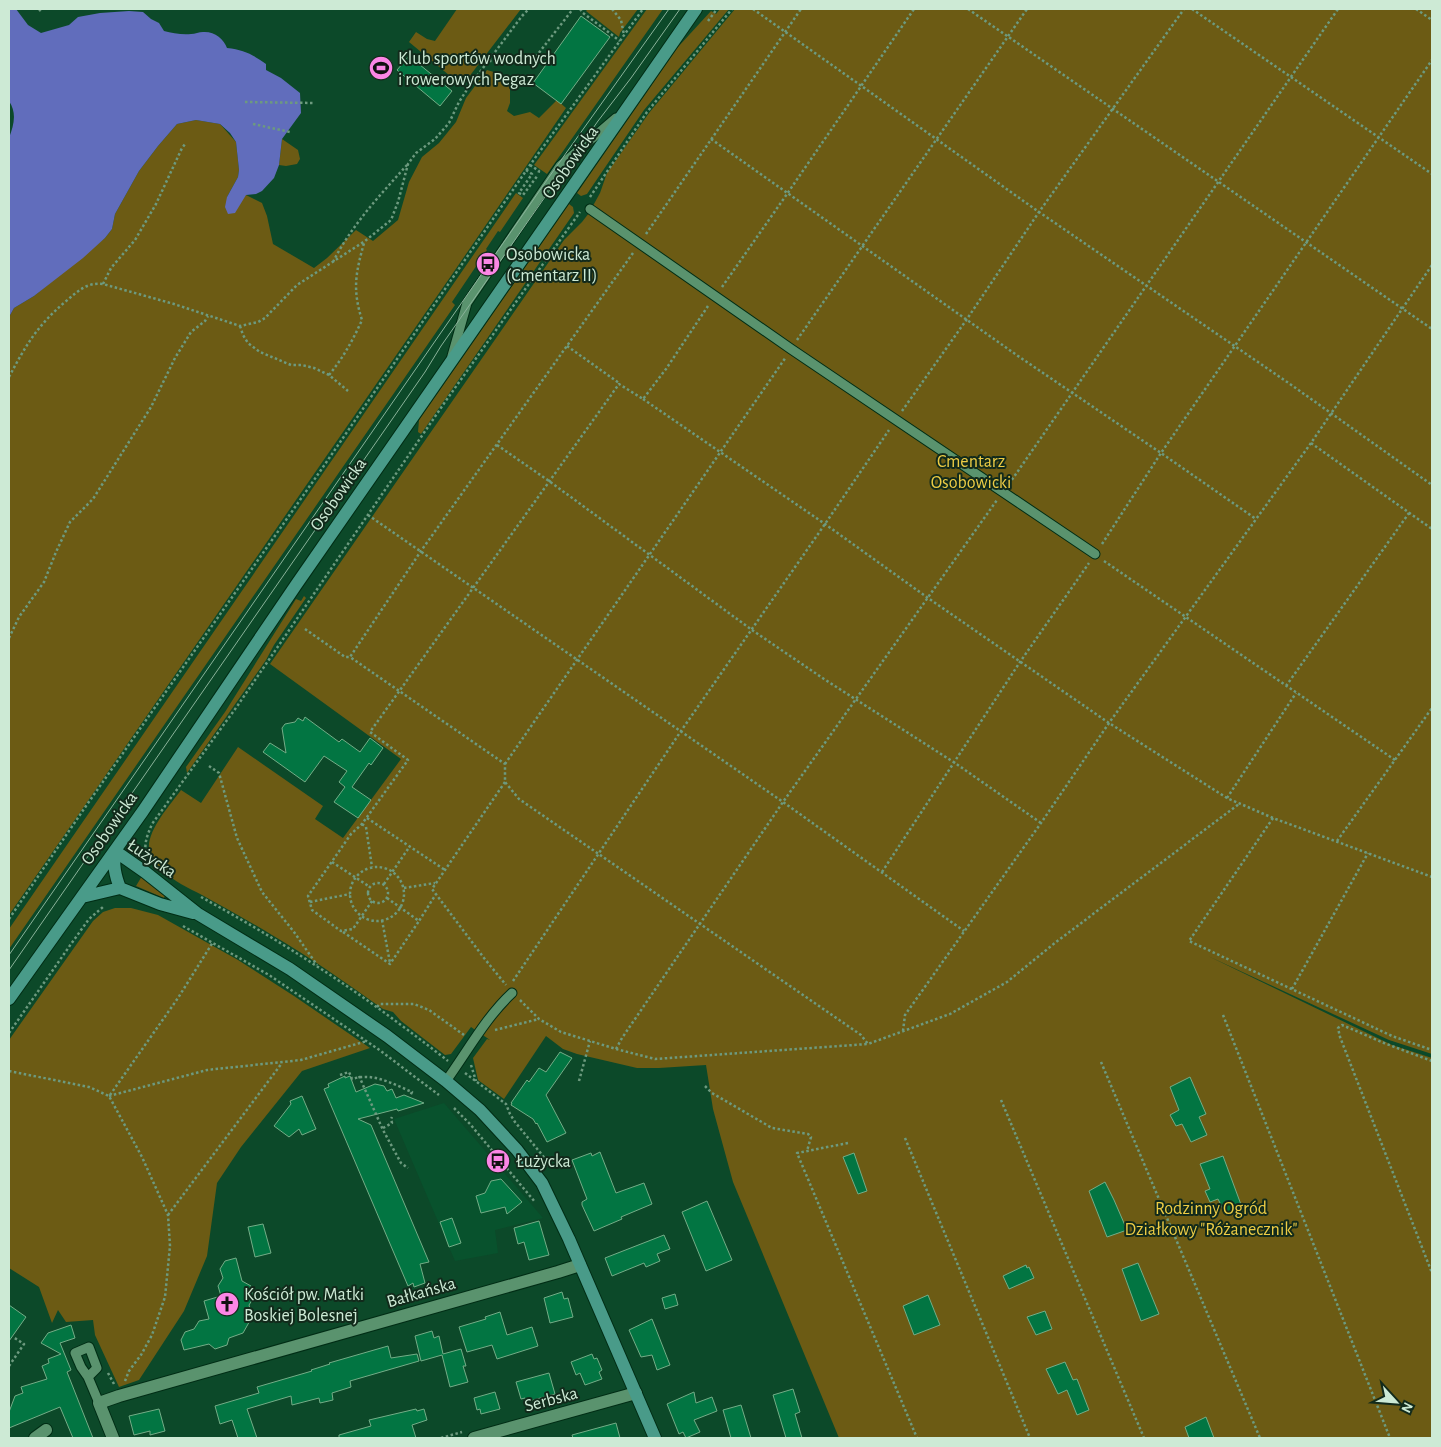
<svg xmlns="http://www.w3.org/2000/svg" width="1441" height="1447" viewBox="0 0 1441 1447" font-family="'Alegreya Sans',sans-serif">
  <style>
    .built { fill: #08522d }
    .green { fill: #6c5b14 }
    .water { fill: #616dbc }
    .building { fill: #027542; stroke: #74ad87 }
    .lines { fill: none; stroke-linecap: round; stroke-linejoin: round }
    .lane-casing { stroke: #002d15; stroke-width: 11 }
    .street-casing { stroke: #002d15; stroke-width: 14 }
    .secondary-casing { stroke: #002d15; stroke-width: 14 }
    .path { stroke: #6d9a7f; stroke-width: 2.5; stroke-dasharray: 2.5 2.5; stroke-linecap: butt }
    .lane { stroke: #5a936e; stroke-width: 9 }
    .street { stroke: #5a936e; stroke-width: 12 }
    .secondary { stroke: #499b89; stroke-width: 12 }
    .tram { stroke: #8ab39a; stroke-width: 1 }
    .labels { text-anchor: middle; stroke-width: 4; stroke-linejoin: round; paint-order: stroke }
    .poi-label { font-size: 18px; fill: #cdead5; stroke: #122a1b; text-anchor: start }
    .street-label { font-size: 18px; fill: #cdead5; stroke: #122a1b }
    .park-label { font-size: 18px; fill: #edcc45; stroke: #122a1b }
  </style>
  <rect width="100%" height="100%" fill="#0c4929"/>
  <path class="built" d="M444,1103L543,1218L495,1230L498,1253L455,1261L394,1119Z"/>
  <path class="green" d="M457,9H521L465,82L461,85L409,42L416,32L427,39L435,41Z
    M588,9H638L620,33L619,37L586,11Z
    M647,9H663L547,174L534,165Z
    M720,9H729L644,110L587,194L581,196L577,193L678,47L711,11L716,14Z
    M735,9H1432V1054L1389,1040L1208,956L1392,1045L1432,1058V1438H839L733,1182L713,1109L706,1065L659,1068H637L577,1054L563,1049L546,1036L504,1099L478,1080L473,1058L487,1039L490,1040L471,1027L451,1054L445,1055L401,1021L393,1012L383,1009C346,983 310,957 272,935C249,921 225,908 202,895C188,888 174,881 163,871C156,865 150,858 149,849C147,830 171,804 181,790L201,803L238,747L323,806L315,819L343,838L401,759L270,664L564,240L582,222L589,213L600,193L607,173L649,113Z
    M487,70L497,73L510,85V103L507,111L514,116L530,112L539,118L557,100L566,108L453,273L9,915V317L14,308L34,296L105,238L112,229L115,214L139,171L158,146L177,124L196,120L220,124L236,142L239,170L238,177L227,197L246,195L262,203L267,216L273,244L314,268L327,258L356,230L373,241L398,220L409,182L422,157L439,143L456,122L466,98Z
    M282,139L298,150L300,159L297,164L286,166L279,165Z
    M516,193L523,198L500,232L498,231L486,249L487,250L452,302L455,305L9,949V929Z
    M569,204L573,207L574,213L421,434L418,432L419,420Z
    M304,596L306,598L274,645L266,660L187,773L186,767L225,712L296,599L301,601Z
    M142,876L165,895L164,898L136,886Z
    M115,908H131L158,915L238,960L294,996L370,1048L302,1071L241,1147L217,1183L207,1256L184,1311L139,1380L119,1387L95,1335L93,1320L66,1322L58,1310L52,1323L39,1287L9,1268V1040L93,921L103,912Z"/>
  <path class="water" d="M9,9H16L28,25L41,33L69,25L78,17L100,13L129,11L143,12L151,19L159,23L164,31C172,33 182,35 191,34C195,34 199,32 203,32C214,31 224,39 227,48C244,50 252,54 266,64V70L281,78L300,93L301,113L282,139L279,165L274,178L262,191L256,194L246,195L235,213L228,214L225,207L227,197L238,177L239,170L236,142L230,133L220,124L196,120L177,124L158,146L139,171L115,214L112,229L105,238L83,258L34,296L14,308L9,317V138C14,125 17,113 9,101Z"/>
  <path class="building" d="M581,16L610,37L561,104L533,83Z
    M409,56L452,91L440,106L397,70Z
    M305,717L339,742L342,739L360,752L370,738L383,748L371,765L369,763L352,787L371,800L358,818L334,802L345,787L339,782L347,771L324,756L305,782L263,752L270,743L286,753L282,728L285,724L295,722L298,718L303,721Z
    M560,1052L572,1058L546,1095L566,1133L547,1142L537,1123L536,1124L533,1119L511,1105L512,1103H511L527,1080L529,1082L539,1068L546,1072Z
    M345,1076V1078L350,1076L356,1092L375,1084L384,1086L387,1091L392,1089L396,1098L404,1095L424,1103L398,1111L397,1109L358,1119L371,1125L429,1262L420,1264L425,1283L414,1287L413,1283L408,1286L324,1089L329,1087L328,1084Z
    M1190,1077L1206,1114L1199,1117L1207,1135L1191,1142L1182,1124L1176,1126L1170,1115L1179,1110L1170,1087Z
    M302,1096L316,1129L302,1135L299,1129L289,1137L274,1126L291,1104L290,1101Z
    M600,1152L616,1193L644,1183L652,1204L621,1217L622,1219L594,1231L582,1205V1202L587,1199L572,1160L591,1153L592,1156Z
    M854,1153L867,1191L858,1194L843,1157Z
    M1223,1156L1243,1210L1226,1215L1218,1199L1210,1202L1205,1191L1210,1189L1200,1164Z
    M501,1179L522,1202L507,1214L505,1207L481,1213L476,1196L485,1193L491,1181Z
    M1105,1182L1114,1200L1127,1230L1107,1237L1089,1191Z
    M707,1201L732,1260L706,1271L682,1212Z
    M452,1218L461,1243L449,1247L440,1222Z
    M539,1221L549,1255L529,1260L524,1242L518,1244L514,1228Z
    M263,1224L271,1253L255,1257L248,1227Z
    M664,1235L670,1249L657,1254L660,1261L646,1267L644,1263L612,1276L605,1258Z
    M236,1258L242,1281L251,1286L254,1297L249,1305L252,1317L243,1333L229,1338L227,1345L215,1349L209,1344L184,1350L181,1340L185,1332L194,1329L199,1321L209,1319L204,1301L221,1296L218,1286L223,1278L220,1269L225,1261Z
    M1138,1263L1159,1314L1141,1321L1122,1269Z
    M1026,1265L1027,1268L1029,1267L1034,1278L1009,1289L1003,1276Z
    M562,1292L564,1299L568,1298L573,1317L550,1323L544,1298Z
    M675,1294L678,1305L665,1309L662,1298Z
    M928,1295L940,1325L914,1335L903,1306Z
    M9,1305L26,1317L9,1341Z
    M1045,1311L1052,1329L1036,1335L1027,1317Z
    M500,1312L507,1335L532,1327L538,1346L497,1359L492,1345L467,1352L459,1327L486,1319L485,1317Z
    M652,1319L670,1365L657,1370L652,1355L641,1357L629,1330Z
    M71,1325L75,1338L60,1343L71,1370L67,1372L93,1438H73L60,1407L9,1428V1412L15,1396L23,1393L21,1387L47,1379L42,1366L49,1363L48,1359L61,1354L41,1343L48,1333Z
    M432,1331L434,1338L439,1336L443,1354L461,1349L466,1366H463L468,1382L450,1387L442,1355L421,1361L415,1336Z
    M388,1346L391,1358L417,1354L419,1361L350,1381L351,1387L332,1393L333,1400L320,1403L319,1398L292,1405L291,1396L247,1409L257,1438H238L232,1420L220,1424L215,1406L259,1393L257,1387L312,1371L311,1370L330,1364L329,1363Z
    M592,1354L594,1359L597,1358L602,1370L599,1372L602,1379L585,1385L580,1373L576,1375L571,1362Z
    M1065,1362L1073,1380L1077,1379L1089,1410L1077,1415L1067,1390L1058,1394L1046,1369Z
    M549,1373L555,1394L526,1402L525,1398L521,1399L516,1382Z
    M793,1389L800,1412L795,1414L802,1438H786L773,1395Z
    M495,1392L500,1409L481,1414L480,1409L477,1410L474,1398Z
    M694,1392L696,1403L712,1397L717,1411L694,1420L700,1432L686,1438L683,1432L679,1434L667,1404Z
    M741,1405L751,1438H731L723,1410Z
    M159,1409L165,1431L150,1435V1431L134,1435L129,1416Z
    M416,1409L417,1411L424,1409L427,1420L412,1425L416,1438H339V1435L371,1426L369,1420Z
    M1206,1417L1214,1438H1189L1185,1427Z
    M616,1423L620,1438H573L572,1435Z"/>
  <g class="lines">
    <g class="lane-casing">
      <path id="lane" d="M590,209L791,349L1095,554
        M452,356L467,303L560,166L616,118
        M446,1081C467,1052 486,1017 512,993
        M88,1377L97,1368L89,1347L75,1353L81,1367L88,1377L99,1403"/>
    </g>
    <g class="street-casing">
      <path id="street" d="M35,1438L46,1430
        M113,1438L99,1403L119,1396L558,1272L580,1265
        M474,1438L636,1393"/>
    </g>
    <g class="secondary-casing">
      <path id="secondary" d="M115,851L145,872L198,914L290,969L387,1036L446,1081L480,1110L517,1150L542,1183L569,1239L655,1438
        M115,851C113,865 115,875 120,888
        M82,897L120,888L160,904L193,913
        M9,999L143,811L296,585L696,9"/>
    </g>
    <path class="path" d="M580,9L583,13L620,41
      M612,9L621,20L624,35
      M753,9L1039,212L1290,384L1432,485
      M968,9L1432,329
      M1192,9L1432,174
      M1416,9L1432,20
      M39,11L41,9
      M708,21L717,9
      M489,61L531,63L573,9
      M245,102L315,103
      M253,124L290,132
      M711,139L1018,356L1161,453L1256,519
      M530,165L539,171L538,175
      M526,170L532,174L519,193L523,195L538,175
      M590,197L647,112L732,9
      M646,234L801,9
      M633,253L421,551L350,657L505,764V782L519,799L861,1035L868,1044L950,1014L1007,982L1056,942L1239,804
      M333,262C351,226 380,195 407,165
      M103,284L111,268L135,240L156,204L182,148L186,143
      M722,287L787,194L914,9
      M240,326L243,335L248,343L260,352L291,365H302L314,368L329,375L348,391
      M797,340L1027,9
      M567,346L619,383
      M329,375C343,358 353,340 362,320C352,289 356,272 364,243
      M9,377C26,345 37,326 65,302C77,292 86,282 103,284L174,304L240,326L258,322L265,318L297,285L365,241L391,220L398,202L408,164L416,153L435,139L449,123L459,102L468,88L522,16L529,9
      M643,399L825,524L928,598L1109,723L1227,798L1273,818L1432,877
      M902,411L967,319L1039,212L1184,9
      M1311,443L1432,529
      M497,445L549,481L752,630L824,679L955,763L1041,823
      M1009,484L1338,9
      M368,515L783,802L964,931
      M1102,544L1161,453L1432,60
      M1104,561L1395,760
      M305,629L345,657H350
      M9,638L19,617L44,582L56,552L70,522L93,499L151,407L175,358L191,332L205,321L208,316
      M1286,686L1409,513
      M505,764L786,357
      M209,766L219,773L237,838L262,892L294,932L317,965
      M505,782L432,889L484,958L506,985
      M1227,798L1296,693
      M367,818L445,870
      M1273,818L1189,941L1392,1036L1432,1050
      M362,824L366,827L372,867
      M1337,841L1432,708
      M147,857C143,845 147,836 152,824L238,705L445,402L580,212
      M332,862L370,887
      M350 894a27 27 0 1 1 54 0a27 27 0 1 1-54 0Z
      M882,872L1020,662L1089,563
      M368 893a10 10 0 1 1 20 0a10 10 0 1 1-20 0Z
      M384,884L410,846
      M404,888L435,883
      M201,897C241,919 280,942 318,967C363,996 406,1028 448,1061
      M387,898L419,921L436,894
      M372,901L353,929L341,931L312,910L308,896L351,834L362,824L408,760L370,732L619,384L643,399L666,369L708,306
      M310,902L350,894
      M9,919L86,806L321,470L530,165L643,9
      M382,920L390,963
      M183,926L269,975L378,1049L439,1095
      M343,932L390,964L419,921
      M513,981L681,731L825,524L889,430
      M1292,989L1368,853
      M520,1000L539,1019L561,1032L616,1049L655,1059L868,1044
      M377,1007L380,1004H414L429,1010L464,1035
      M1223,1015L1390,1438
      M495,1030L539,1019
      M903,1031L905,1015L1041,823L1109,723L1311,443L1432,265
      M9,1033L71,944L89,919L103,907
      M616,1049L622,1038L783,802L997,500
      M1432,1061L1384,1043L1342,1025L1338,1028L1340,1037L1432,1273
      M1101,1062L1260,1438
      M471,1065L476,1081
      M9,1071L89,1087L109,1096L142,1157L168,1215L170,1246L165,1297L152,1335L141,1355L129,1371L125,1381
      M465,1073L506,1104L510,1114L515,1122L543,1156L548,1166
      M340,1075L349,1072L352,1079C373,1072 393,1084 412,1092L410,1096
      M359,1076L383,1130L401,1163L408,1168
      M579,1081L590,1041
      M705,1086L712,1093L772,1128L808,1134L811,1137L807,1151
      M110,1095L178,998L213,942
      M109,1096L207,1070L301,1060L367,1041
      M1001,1100L1144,1438
      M454,1108L470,1124L535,1202
      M383,1128L392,1123L391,1119L392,1117
      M905,1138L1030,1438
      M848,1143L797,1153L917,1438
      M168,1215L282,1063
      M9,1366L24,1344L13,1337
      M108,1373L114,1384
      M441,1438L462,1432"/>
    <use href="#lane" class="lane"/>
    <use href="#street" class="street"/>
    <use href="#secondary" class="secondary"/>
    <path class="tram" d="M9,955L549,177L669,9
      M9,970L425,372L441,346L598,121L631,78L680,9"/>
  </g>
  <defs>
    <g id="stadium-disc" transform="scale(1.25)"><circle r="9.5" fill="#fb86e5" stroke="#122a1b"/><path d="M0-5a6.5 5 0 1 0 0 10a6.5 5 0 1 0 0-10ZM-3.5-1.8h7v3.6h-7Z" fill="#111"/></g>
    <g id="bus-disc" transform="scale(1.25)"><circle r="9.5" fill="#fb86e5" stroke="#122a1b"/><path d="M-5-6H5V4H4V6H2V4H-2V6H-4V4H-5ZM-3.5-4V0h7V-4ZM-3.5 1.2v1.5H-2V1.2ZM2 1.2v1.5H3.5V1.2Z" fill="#111"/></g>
    <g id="church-disc" transform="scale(1.25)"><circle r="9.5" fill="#fb86e5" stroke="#122a1b"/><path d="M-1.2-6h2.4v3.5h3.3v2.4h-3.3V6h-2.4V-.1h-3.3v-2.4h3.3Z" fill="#111"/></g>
  </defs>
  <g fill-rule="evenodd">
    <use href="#stadium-disc" x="381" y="68"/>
    <use href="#bus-disc" x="488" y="264"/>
    <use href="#bus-disc" x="498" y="1161"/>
    <use href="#church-disc" x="227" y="1304"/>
  </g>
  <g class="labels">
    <g class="poi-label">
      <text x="398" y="64">Klub sportów wodnych<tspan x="398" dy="21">i rowerowych Pegaz</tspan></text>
      <text x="506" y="260">Osobowicka<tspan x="506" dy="21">(Cmentarz II)</tspan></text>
      <text x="516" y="1167">Łużycka</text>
      <text x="244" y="1300">Kościół pw. Matki<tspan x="244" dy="21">Boskiej Bolesnej</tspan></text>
    </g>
    <g class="street-label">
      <text transform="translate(570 162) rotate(-55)" y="6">Osobowicka</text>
      <text transform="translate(338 494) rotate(-55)" y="6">Osobowicka</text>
      <text transform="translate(109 828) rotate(-55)" y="6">Osobowicka</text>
      <text transform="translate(152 858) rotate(34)" y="6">Łużycka</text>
      <text transform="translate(421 1292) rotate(-16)" y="6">Bałkańska</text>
      <text transform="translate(551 1399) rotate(-15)" y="6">Serbska</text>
    </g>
    <g class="park-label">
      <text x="971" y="467">Cmentarz<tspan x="971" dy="21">Osobowicki</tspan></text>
      <text x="1211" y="1214">Rodzinny Ogród<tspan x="1211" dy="21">Działkowy "Różanecznik"</tspan></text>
    </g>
  </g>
  <rect width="1441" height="1447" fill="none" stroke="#cdead5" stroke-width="20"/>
  <g transform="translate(1396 1402) rotate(116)" stroke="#122a1b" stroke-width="4" paint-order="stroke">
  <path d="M0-4L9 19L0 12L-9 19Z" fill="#cdead5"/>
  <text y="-8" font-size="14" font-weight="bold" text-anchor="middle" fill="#cdead5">N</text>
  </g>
</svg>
